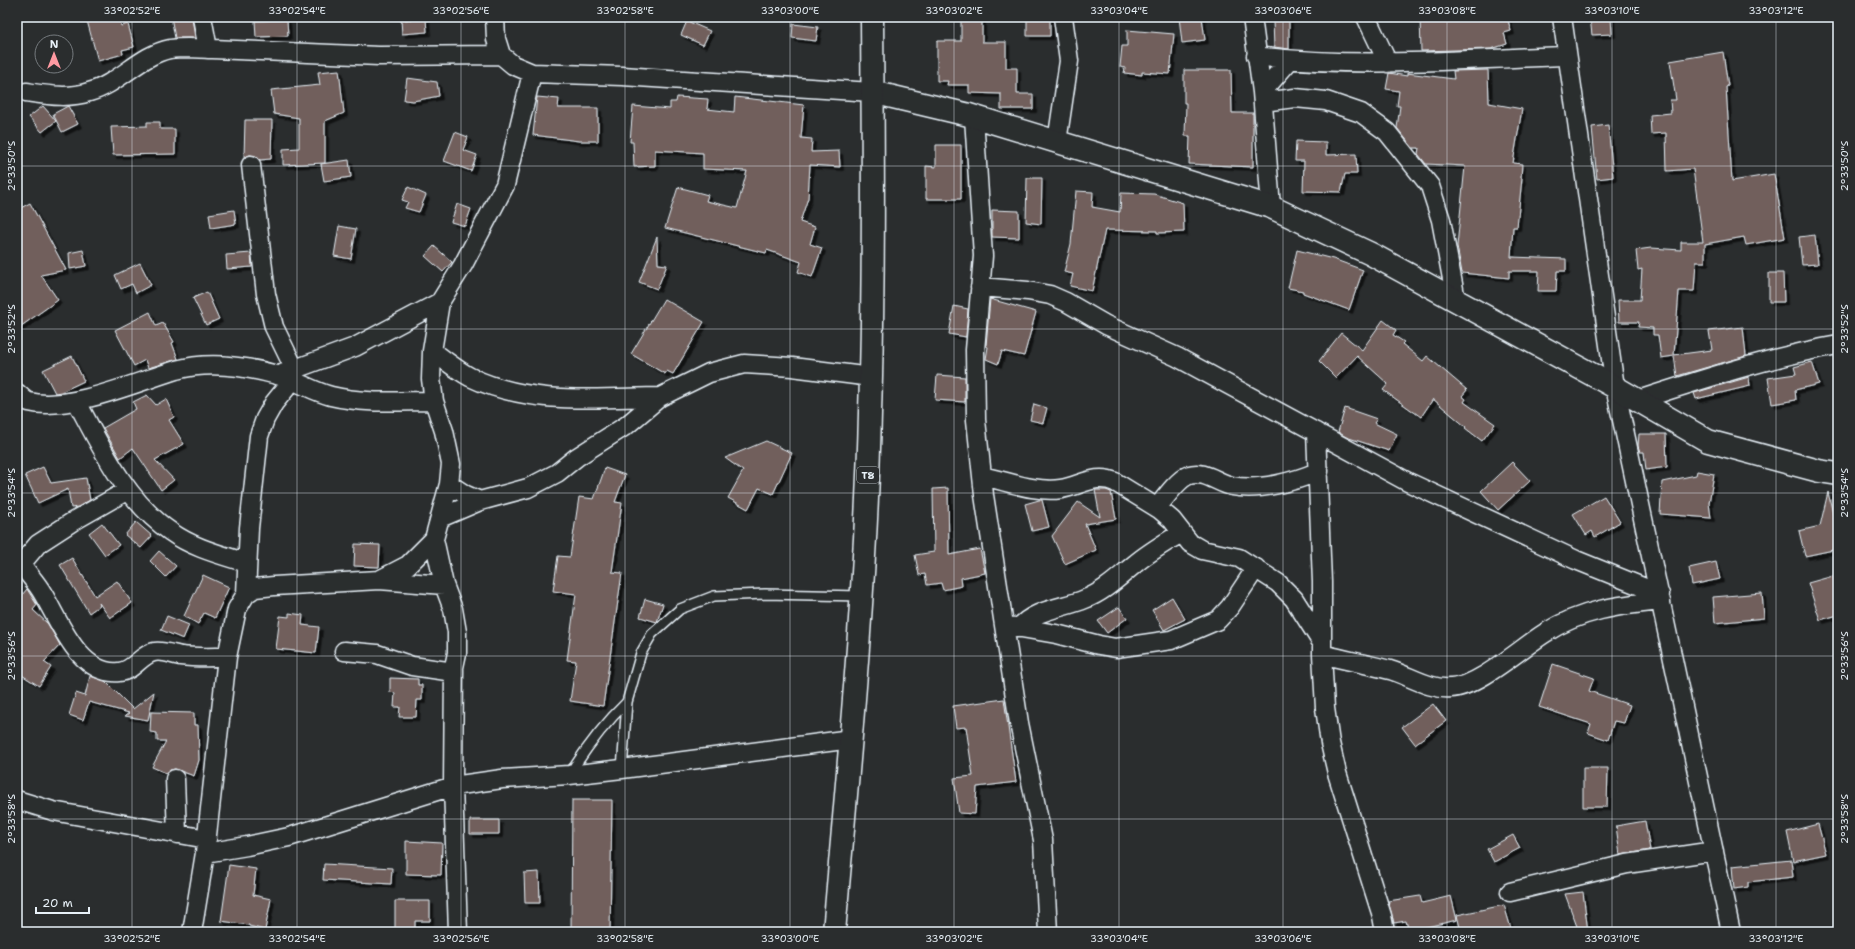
<svg xmlns="http://www.w3.org/2000/svg" width="1855" height="949" viewBox="0 0 1855 949" font-family="'Shantell Sans',sans-serif">
  <style>
    .building { fill: #715f5b; stroke: #e8f1f8; filter: url(#shadow) }
    .lines { fill: none; stroke-linecap: round; stroke-linejoin: round }
    .service-casing { stroke: #e8f1f8; stroke-width: 12 }
    .minor-casing { stroke: #e8f1f8; stroke-width: 21 }
    .tertiary-casing { stroke: #e8f1f8; stroke-width: 25 }
    .primary-casing { stroke: #e8f1f8; stroke-width: 25 }
    .service { stroke: #2a2d2e; stroke-width: 9 }
    .minor { stroke: #2a2d2e; stroke-width: 18 }
    .tertiary { stroke: #2a2d2e; stroke-width: 22 }
    .primary { stroke: #2a2d2e; stroke-width: 22 }
    .ticks { fill: none; stroke: #e8f1f8; stroke-width: 1; stroke-opacity: 0.45 }
    .labels { text-anchor: middle; stroke-width: 3.5; stroke-linejoin: round; paint-order: stroke }
    .shield { fill: #2a2d2e; stroke: #afb6bb; stroke-width: 1 }
    .shield-label { font-size: 10px; font-weight: bold; fill: #e8f1f8 }
    .neatline { fill: none; stroke: #e8f1f8; stroke-width: 1.5 }
    .ticks-label { font-size: 10px; text-anchor: middle; fill: #e8f1f8 }
  </style>
  <defs>
    <filter id="shadow"><feDropShadow dx="3.5" dy="3.5" stdDeviation="0" flood-color="#0009"/></filter>
  </defs>
  <rect width="100%" height="100%" fill="#2a2d2e"/>
  <filter id="ink" filterUnits="userSpaceOnUse"><feTurbulence type="fractalNoise" baseFrequency=".025" numOctaves="2"/><feDisplacementMap in="SourceGraphic" scale="8" xChannelSelector="R" yChannelSelector="G"/><feConvolveMatrix kernelMatrix="1 2 1 2 8 2 1 2 1" color-interpolation-filters="sRGB"/></filter>
  <g filter="url(#ink)">
    <path class="building" d="M86,17H119L121,26L128,24L134,47L122,50L123,54L98,61Z
      M171,17H192L195,38H175Z
      M961,17H982V42H1006V68H1017V94H1033V109H1001V94L969,93V85H947L948,81H937V41H961Z
      M1027,17H1050V36H1027Z
      M1179,17H1202L1205,40L1182,43Z
      M1420,17H1507L1511,31L1504,33L1507,44L1491,49L1421,51Z
      M1590,17H1611L1612,34L1592,35Z
      M426,19L427,32L402,34L401,20Z
      M287,20L288,36L256,37L255,21Z
      M1289,20V49L1274,47L1273,21Z
      M687,21L710,31L703,45L681,35Z
      M793,24L818,27L816,41L792,38Z
      M1127,30L1174,34L1170,74L1142,72V75L1124,73L1125,68L1120,67L1122,46H1127Z
      M1723,52L1728,86L1726,87L1732,181L1774,174L1785,238L1746,245L1744,237L1705,244V262H1696L1694,291H1679L1674,355L1712,350L1709,331L1743,327L1746,356L1677,376L1674,356L1661,358L1658,335H1653V328L1638,327L1639,322H1619L1618,300H1640L1642,269L1638,270L1636,250L1651,248L1681,250V242H1703L1693,169L1667,171L1666,133L1651,134L1650,115L1671,113L1670,100H1676L1670,61Z
      M339,70L344,113L325,121V163L283,165V149L299,148V118L274,114L271,90L320,85L318,72Z
      M1184,70H1231L1232,113H1253V167L1189,164L1190,136H1185L1186,103H1184Z
      M1488,70L1489,103L1522,109L1513,163L1522,164L1521,178H1522L1517,227H1513L1511,257L1566,259V271H1557L1556,291H1538L1539,271H1509V278L1462,273L1457,246L1465,166L1426,164L1418,154L1419,148H1413L1397,128L1400,106H1397L1399,91L1386,89L1389,73L1407,76V73L1454,79L1453,71Z
      M407,78L437,82L439,96L413,101L404,100Z
      M537,97L559,99L558,108H598V141H579L533,135Z
      M677,97L708,99L707,109L734,112L735,97L804,105L801,138L812,139L811,152L839,151L840,167L810,165L808,198L800,222L815,227L810,244L822,248L812,277L798,272L801,262L767,250L766,253L665,228L678,187L708,195L706,201L737,208L747,171L703,169V153L655,150V166L634,167L633,142H630L633,106L670,109V102H676Z
      M43,106L56,121L42,132L29,117Z
      M68,106L78,124L62,132L53,114Z
      M245,120H272L271,159L260,160L256,156L250,155L244,157Z
      M147,122H160V129H175V154L113,155L111,127L147,126Z
      M1608,125L1613,177L1597,179L1592,127Z
      M455,132L468,137L463,150L477,155L471,171L444,161Z
      M1296,141L1326,142V155L1356,154L1357,174H1345L1341,192L1303,191L1304,161H1295Z
      M936,145H961V199H926V166L936,167Z
      M349,160L351,177L324,181L321,164Z
      M1027,178H1042L1041,224L1026,222Z
      M408,187L426,195L419,212L405,208L408,202L402,200Z
      M1076,191L1093,192L1092,207L1120,212L1121,193L1154,194L1183,203L1184,232L1157,233V231L1105,230L1092,291L1070,286L1073,274L1064,272L1071,244Z
      M30,203L66,270L41,275L58,300L17,329V210Z
      M457,204L471,209L465,226L451,222Z
      M234,210L236,224L211,228L209,214Z
      M992,210L1019,211V238L992,237Z
      M339,226L356,229L351,259L334,256Z
      M1815,235L1818,264L1802,265L1799,237Z
      M657,237L658,264L667,265L657,289L639,282Z
      M434,246L452,262L443,272L425,256Z
      M83,250L86,266L70,269L69,253Z
      M1297,250L1333,259L1363,270L1349,310L1303,293V291L1288,288Z
      M251,253L252,267L227,269L226,255Z
      M140,263L151,285L136,293L132,284L121,289L115,275Z
      M1769,273H1783L1784,302H1769Z
      M207,292L219,319L206,325L193,298Z
      M664,299L704,322L673,374L667,371L665,374L631,354Z
      M990,299L1036,312L1024,356L1002,351L998,364L986,359L988,347L986,346Z
      M954,306L968,309L966,337L949,334Z
      M150,312L156,326L163,323L174,342L172,343L178,359L148,368L145,360L134,366L115,330Z
      M1383,320L1396,330L1393,335L1404,342L1402,344L1423,361L1427,356L1467,390L1462,396L1466,399L1464,402L1495,424L1482,441L1465,428L1466,427L1433,399L1421,417L1383,390L1388,384L1357,356L1336,378L1319,361L1341,333L1362,350Z
      M72,356L84,381L61,392L55,393L43,370Z
      M1812,362L1819,384L1795,390L1796,400L1772,404L1768,378L1796,374L1794,367Z
      M937,375L965,377V402L935,400Z
      M1749,377L1750,386L1696,399L1694,393Z
      M147,395L156,405L166,399L174,417L169,420L184,444L155,460L174,480L161,490L133,448L120,458L103,428L136,409L133,402Z
      M1034,404L1047,408L1043,423L1030,420Z
      M1345,408L1377,419L1374,423L1397,434L1389,451L1346,437L1338,432Z
      M1639,434H1666L1667,467L1646,470L1644,452H1640L1638,446Z
      M766,441L792,453L773,494L759,488L748,509L728,498L743,471L725,458Z
      M1512,462L1530,481L1498,510L1481,491Z
      M43,467L51,483L86,478L90,500L78,507L71,508L68,489L38,503L25,475Z
      M605,468L625,475L615,502L622,503L612,572L622,573L603,706L570,701L576,661L567,660L576,594L553,591L558,556L570,557L579,497L594,499Z
      M1697,471L1714,474L1709,503L1711,518L1660,514L1662,482L1696,475Z
      M948,488L949,555L980,549L985,573L961,578L962,586L943,590L941,583L927,585L925,574L919,575L915,555L934,552L933,489Z
      M1095,490H1106L1111,492L1116,519L1085,524L1096,550L1065,564L1052,536L1078,502L1100,517Z
      M1828,492L1838,536V549L1805,556L1799,531L1820,526Z
      M1604,496L1620,522L1595,537L1592,531L1586,535L1573,514Z
      M1039,500H1042L1049,527L1032,531L1025,504Z
      M136,522L152,536L141,548L125,535Z
      M102,523L119,545L105,555L89,533Z
      M355,544L380,545L379,567L354,566Z
      M159,551L176,566L166,577L150,561Z
      M72,558L95,596L117,581L132,603L110,618L99,603L100,605L89,613L60,565Z
      M1716,562L1720,579L1692,585L1689,568Z
      M203,575L229,587L215,618L204,613L198,624L184,616Z
      M1833,576L1838,593V615L1820,620L1808,583Z
      M27,589L37,605L33,610L48,624L60,645L44,662L51,667L39,686L17,672V601Z
      M1762,593L1764,618L1715,623L1713,597Z
      M1172,597L1185,619L1164,630L1152,610Z
      M645,599L663,604L657,622L640,617Z
      M1119,607L1127,618L1107,633L1098,621Z
      M289,613L303,615L302,625L319,627L316,653L276,649L280,616L289,617Z
      M167,616L189,625L183,639L161,630Z
      M1553,664L1594,678L1589,691L1630,705L1624,723L1614,721L1608,740L1588,733L1591,724L1539,707Z
      M90,676L105,681L133,709L154,692L148,720L125,716L129,713L89,702L83,720L69,715L76,693L85,696Z
      M390,678L418,679V685H422V700H417L416,717H399L400,707H394L395,693L390,692Z
      M1004,699L1016,782L977,787L975,814L959,813L954,778L973,776L966,727L956,728L953,706Z
      M1433,704L1446,721L1415,744L1402,727Z
      M151,712L194,713V725H198L199,760L194,776L175,769L170,770L166,773L152,767L166,741H157V733L150,732Z
      M1583,768H1608L1607,807H1583Z
      M572,800H612L610,932H571Z
      M470,820H499V834H470Z
      M1645,821L1650,850L1620,855L1616,826Z
      M1818,824L1826,854L1793,861L1787,832Z
      M1513,835L1520,848L1494,862L1487,849Z
      M406,841L442,843L441,875L406,874Z
      M1791,860L1793,877L1748,882V887L1734,889L1732,866Z
      M324,864L392,868L391,884L323,880Z
      M229,865L256,869L253,895L271,899L265,930L249,926V925L221,921Z
      M539,872L540,903H525L524,873Z
      M1583,892L1588,932H1579L1565,894Z
      M1420,896L1422,903L1451,896L1457,920L1409,931L1406,921L1394,923L1388,901Z
      M395,901H430V921H415V932H395Z
      M1504,905L1512,932H1461L1457,915Z"/>
    <g class="lines">
      <g class="service-casing">
        <path id="service" d="M622,769L627,702L641,653L652,634L680,609L714,596L765,594L861,596
          M569,775C586,748 604,724 627,702"/>
      </g>
      <g class="minor-casing">
        <path id="minor" d="M202,17L208,49
          M495,17L496,39L501,55L513,65L532,73L622,76L872,92
          M1252,17L1262,92L1271,207
          M1366,17L1388,63
          M1562,17L1615,387L1731,932
          M1256,56C1360,69 1463,59 1567,56
          M26,92C47,95 68,99 89,92C119,84 140,55 170,49C176,48 182,48 188,48L379,56L501,55
          M1262,92L1289,61
          M1263,102L1295,98L1326,101L1361,113L1387,132L1430,186L1441,220L1456,300
          M974,117L983,256L975,350L976,420L984,495L1019,723L1043,840L1048,932
          M1057,142L1069,61L1063,17
          M251,165L266,294L274,327L295,370
          M980,287L1028,291L1050,295L1066,302L1106,325L1177,357L1408,482L1576,560L1660,594
          M432,351C445,360 457,370 470,377C531,406 595,398 660,397
          M284,373L355,347L440,302
          M17,393C21,396 25,401 29,402C68,412 137,382 176,370C208,361 245,366 277,375C296,380 312,391 331,396C364,404 400,401 434,401
          M1638,400C1704,379 1770,357 1838,345
          M77,402C102,449 126,501 171,532C193,548 222,555 247,563
          M1316,432L1322,582V654L1325,708L1330,743L1337,773L1382,916L1385,932
          M982,476C1007,481 1035,493 1061,489C1080,486 1096,473 1115,482L1159,509L1172,520L1190,543L1202,550L1239,558L1278,583L1294,599L1322,643
          M449,484L466,495L480,501
          M1157,508C1164,499 1178,479 1189,475C1205,470 1217,483 1232,486C1259,491 1294,482 1319,471
          M440,518L480,501L528,488L557,473L577,457L627,425L660,397L709,373L744,364L792,367L871,377
          M434,539L444,585L453,609L457,632V653L454,667L453,786L458,932
          M21,564C28,574 37,583 43,594C59,620 79,676 119,672C134,671 140,655 154,652C162,650 174,655 181,656C196,658 212,657 227,657
          M17,569L38,544L72,522L128,490
          M379,580L444,585
          M246,594L249,528L259,436L265,419L274,403L292,381
          M1004,625L1056,634L1099,645L1116,648L1171,640L1218,620L1230,607L1256,568
          M1019,628C1034,609 1065,608 1085,599C1104,592 1120,576 1135,564C1149,552 1165,543 1181,533
          M344,651L377,654L412,666L454,672
          M1322,654C1344,660 1367,664 1390,670C1410,676 1430,690 1451,688C1478,687 1521,648 1545,633C1581,610 1619,605 1661,601
          M175,779L177,834
          M17,800L53,811L207,839
          M205,853L247,846L289,837L453,786L502,779L569,775L622,769L851,739
          M1510,892L1627,864L1714,851
          M192,932L205,853L227,657L237,609L246,594L255,588L274,586L379,580L408,565L434,539L449,484L451,464L444,431L434,401L431,379L432,351L440,302L463,265L505,185L532,73"/>
      </g>
      <g class="tertiary-casing">
        <path id="tertiary" d="M872,92L969,115L1271,207L1371,254L1615,387L1708,441L1819,471L1838,474"/>
      </g>
      <g class="primary-casing">
        <path id="primary" d="M834,932C849,759 866,586 870,413C874,281 873,149 872,17"/>
      </g>
      <use href="#service" class="service"/>
      <use href="#minor" class="minor"/>
      <use href="#tertiary" class="tertiary"/>
      <use href="#primary" class="primary"/>
    </g>
  </g>
  <path class="ticks" d="M132,17V932M297,17V932M461,17V932M625,17V932M790,17V932M954,17V932M1119,17V932M1283,17V932M1447,17V932M1612,17V932M1776,17V932M17,166H1838M17,329H1838M17,493H1838M17,656H1838M17,819H1838"/>
  <g class="labels">
    <rect class="shield" x="857" y="467" width="22" height="16" rx="3"/>
    <g class="shield-label">
      <text x="868" y="479">T8</text>
    </g>
  </g>
  <rect width="1855" height="949" fill="none" stroke="#2a2d2e" stroke-width="44"/>
  <g transform="translate(54 54)"><circle r="19" fill="#2a2d2e" stroke="#767b7f"/>
  <path d="M0-3L7 15L0 10L-7 15Z" fill="#ff9aa2"/>
  <text y="-6" font-size="11" font-weight="bold" text-anchor="middle" fill="#e8f1f8">N</text>
  </g>
  <path d="M36 907v6h53v-6" fill="none" stroke="#e8f1f8" stroke-width="2"/>
  <text x="42" y="907" font-size="12" fill="#e8f1f8" stroke="#2a2d2e" stroke-width="3" paint-order="stroke">20 m</text>
  <rect x="22" y="22" width="1811" height="905" class="neatline"/>
  <g class="ticks-label">
    <text x="132" y="14">33°02'52"E</text>
    <text x="297" y="14">33°02'54"E</text>
    <text x="461" y="14">33°02'56"E</text>
    <text x="625" y="14">33°02'58"E</text>
    <text x="790" y="14">33°03'00"E</text>
    <text x="954" y="14">33°03'02"E</text>
    <text x="1119" y="14">33°03'04"E</text>
    <text x="1283" y="14">33°03'06"E</text>
    <text x="1447" y="14">33°03'08"E</text>
    <text x="1612" y="14">33°03'10"E</text>
    <text x="1776" y="14">33°03'12"E</text>
    <text transform="translate(11 166) rotate(-90)" y="4">2°33'50"S</text>
    <text transform="translate(1844 166) rotate(-90)" y="4">2°33'50"S</text>
    <text transform="translate(11 329) rotate(-90)" y="4">2°33'52"S</text>
    <text transform="translate(1844 329) rotate(-90)" y="4">2°33'52"S</text>
    <text transform="translate(11 493) rotate(-90)" y="4">2°33'54"S</text>
    <text transform="translate(1844 493) rotate(-90)" y="4">2°33'54"S</text>
    <text transform="translate(11 656) rotate(-90)" y="4">2°33'56"S</text>
    <text transform="translate(1844 656) rotate(-90)" y="4">2°33'56"S</text>
    <text transform="translate(11 819) rotate(-90)" y="4">2°33'58"S</text>
    <text transform="translate(1844 819) rotate(-90)" y="4">2°33'58"S</text>
    <text x="132" y="942">33°02'52"E</text>
    <text x="297" y="942">33°02'54"E</text>
    <text x="461" y="942">33°02'56"E</text>
    <text x="625" y="942">33°02'58"E</text>
    <text x="790" y="942">33°03'00"E</text>
    <text x="954" y="942">33°03'02"E</text>
    <text x="1119" y="942">33°03'04"E</text>
    <text x="1283" y="942">33°03'06"E</text>
    <text x="1447" y="942">33°03'08"E</text>
    <text x="1612" y="942">33°03'10"E</text>
    <text x="1776" y="942">33°03'12"E</text>
  </g>
</svg>
